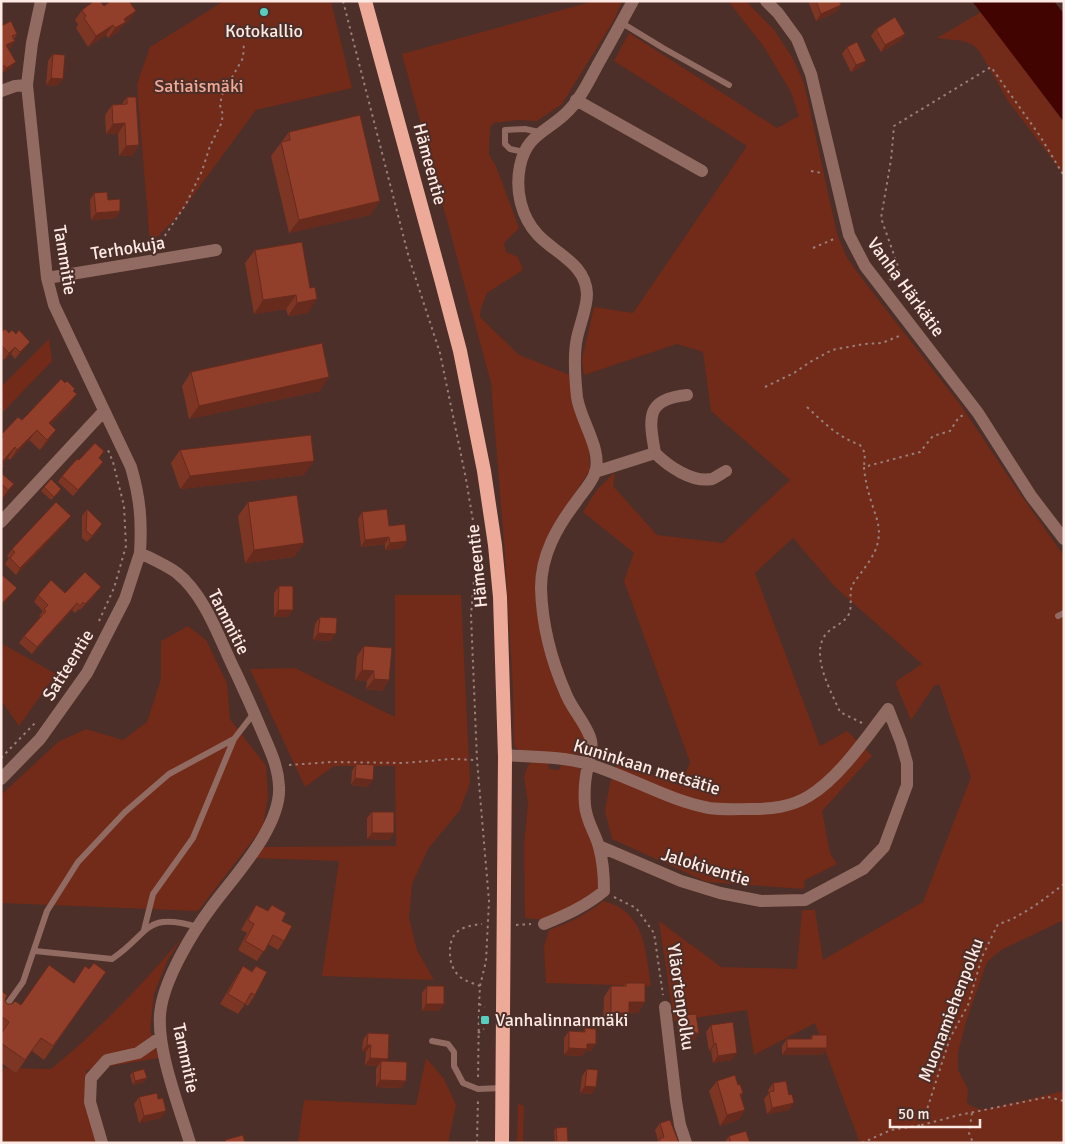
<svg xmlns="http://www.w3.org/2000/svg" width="1065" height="1144" viewBox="0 0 1065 1144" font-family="Signika,sans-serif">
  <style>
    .green { fill: #722a19 }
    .water { fill: #410400 }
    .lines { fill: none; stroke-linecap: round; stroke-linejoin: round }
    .path { stroke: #99807a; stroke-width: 2; stroke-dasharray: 2.5 4; stroke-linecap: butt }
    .service { stroke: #916b61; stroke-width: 6 }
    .minor { stroke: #916b61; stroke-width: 12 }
    .tertiary { stroke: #916b61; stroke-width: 12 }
    .trunk { stroke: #ea9; stroke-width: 14 }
    .wall { fill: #7d3524 }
    .shaded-wall { fill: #662b1d }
    .building { fill: #913e2a; stroke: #662b1d }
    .poi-dot { fill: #58cec0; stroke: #4c2f28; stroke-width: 2 }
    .labels { text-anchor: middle; stroke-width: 4; stroke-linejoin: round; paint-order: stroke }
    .poi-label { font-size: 18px; fill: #fdeae5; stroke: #4c2f28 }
    .park-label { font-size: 18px; fill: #f1aa98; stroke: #4c2f28 }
    .street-label { font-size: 18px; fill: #fdeae5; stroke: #4c2f28 }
  </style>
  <rect width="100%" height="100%" fill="#4c2f28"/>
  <path class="green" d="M224,1H331L352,88L256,110L178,216L150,244L137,84L150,47Z
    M594,1H622L614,20L562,104L537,121L517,120L494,123L490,127L489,155L496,166L519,228L504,243L506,252L518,257L523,270L487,293L481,308L480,317L519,355L570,375L589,449L590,470L553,527L536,587L586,740L585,749L580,754L571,755L521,752L514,746L513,688L504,541L491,383L402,54Z
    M728,1H746L774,30L792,57L804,83L837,234L847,258L863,280L962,407L1014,485L1064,556V920L1001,950L987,962L967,1019L958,1052V1070L968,1089L967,1101L969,1105L979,1109H987L1064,1091V1143H860L815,1023L754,1055L747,1010L674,1021L659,921L721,967L797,969L802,910H815L823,960L923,902L971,777L939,684L934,686L911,720L895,682L922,664L835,587L793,538L755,573L820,746L847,731L872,756L822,811L830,853L837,864L805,880L804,889L707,882L612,839L605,811L610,783L618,761L681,786L690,762L624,581L634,553L583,512L596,491L615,472L613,486L657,535L723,543L790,480L711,411L703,352L677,344L584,375L582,360L594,307L633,313L747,146L614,61L629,33L777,128L799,116L791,92L764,47Z
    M981,12L1064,122V175L1008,101L980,52L973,45L963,41L937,38Z
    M49,339L52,361L1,414V387Z
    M395,595H461L470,783L460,810L428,849L412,884L409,918L417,950L434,980L322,976L339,861L254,858L262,847L396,846L395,766H334L305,787L250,669L295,668L395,717Z
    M188,626L206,640L227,683L230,719L266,766L268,796L263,827L198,911L1,903V795L58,742L86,729L123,740L147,722L161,679V641Z
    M1,643L56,674L19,726L1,700Z
    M535,760L548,762L549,769L559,770L561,765L569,764L580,768L596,846L598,888L595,893L546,920L525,918L524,845L528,804L524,777L528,765Z
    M603,901C645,911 646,951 651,986L546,983L544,947L549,930C569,923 587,914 603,901Z
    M181,939L167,961L154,994L150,1030L159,1058L86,1070L108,1143H1V1068L51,1069C100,1029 140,987 181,939Z
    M426,1058L444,1079L456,1105L448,1143H298L304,1100L416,1105Z
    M518,1104L524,1106L523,1143H517Z"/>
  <path class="water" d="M972,1H1054L1064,14V122Z"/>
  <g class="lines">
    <path class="path" d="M343,1L409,258L440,353L466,479L477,545L471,615L477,760L489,901L486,961L480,986L479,1004L478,1080
      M811,171L822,173
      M162,248V240L186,204L202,171L210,146L221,124L223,115L220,105L222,95L243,58L244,42
      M813,248L836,238
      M890,280L900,272L881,218L891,160L894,126L991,67L1040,136L1064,176
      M765,387L794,373L810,362L832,350L864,344L882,343L899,336
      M807,407C824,423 838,437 860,445L865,453L864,467
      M99,621L114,588L126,546L124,506L113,462L108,450
      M63,684L83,651
      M862,723L840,712C831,691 807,650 829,631C836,625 844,623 849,614C853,605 848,592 853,584C861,572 876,556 878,541C881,527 876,517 872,504C868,492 865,480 864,467L920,452L933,436L950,431L959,417L964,415
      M1,758L36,722
      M289,765L332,762L404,763L451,759L476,760
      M1064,884C1044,899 1021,918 998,924L982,957L968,1005L950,1038L922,1125L959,1115L1048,1097L1064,1101
      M614,897L636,908L654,933L663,995
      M516,925L531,924
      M480,986C473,983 464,981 459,976C453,970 450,962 450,954C449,931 462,926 482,924
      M479,1004L485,1007
      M478,1033L484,1029
      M972,1113L969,1133L973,1143
      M477,1143L478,1098
      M862,1143L891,1130L922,1125"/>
    <path class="service" d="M622,23L663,48L729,85
      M524,152L510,149L505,144V130L525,129L539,132
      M1058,616L1064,613
      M144,930L153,894L193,838L234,739
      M35,951L112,959C151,933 143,911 198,927
      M1,1013L23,982L47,911L78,862L125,812L169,774L234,739L254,713
      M432,1041L448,1044L454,1052V1066L463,1083L478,1089L502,1088"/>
    <path class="minor" d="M41,1L32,43L27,85L47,278L54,305L131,467C140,498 142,520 140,553C152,559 166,565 177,573C206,596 220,641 236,673C245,692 253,710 261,729C269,748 278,765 279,786C282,827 233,877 210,909C192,933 166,977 161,1007C154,1044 179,1106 190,1143
      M1,91L15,86L27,85
      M576,100L702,171
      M47,278L216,250
      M687,395C645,399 649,418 655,453C668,466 692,483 712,479C717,477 722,473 726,471
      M595,472L655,453
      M1,522L104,411
      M505,755C532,757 561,756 588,764C629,776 667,800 709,808C722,810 737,809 751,809C772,809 791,807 809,796C839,778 867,737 888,709
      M1,779L40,739L87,673L125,599L140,553
      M599,846L681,881L720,893L761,901L805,900L863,869L884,847L907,785V763L901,742L888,709
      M544,924C566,915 586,906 604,891C604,876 603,861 599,847C595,832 586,821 585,805C584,792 585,778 588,766C589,756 594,747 590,737C584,721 572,709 566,694C551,660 542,624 541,588C541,555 557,527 576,502C582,493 591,484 595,473C603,450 580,420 577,397C575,378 573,356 577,338C580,324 587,308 587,294C586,264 556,254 538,235C521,217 515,190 520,166C526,136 544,133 564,115C578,103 588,83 597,66C609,45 621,23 633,1
      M665,1007L676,1101L680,1125L686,1143
      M102,1143L90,1102L91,1078L107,1060L138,1053L161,1037"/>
    <path class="tertiary" d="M766,1L778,13L797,39L811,74L849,235L865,266L978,413L1031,496L1064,539"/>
    <path class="trunk" d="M365,1L441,279L460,351L484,471L495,545L500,597L505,757L502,1143"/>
  </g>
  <path class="wall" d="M808,1H839L841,5L836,12L816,21Z
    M104,6L129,21L123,25L118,32L108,38L106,35L88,47L76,28L78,25L75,20L82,10Z
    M1,26L17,34L14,39L10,48H8L11,68L1,74Z
    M876,29L905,34L900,41L881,52L871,36Z
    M847,47L861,67L851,72L842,54Z
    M53,54L58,86L46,85L48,61Z
    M127,97L139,145L132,156H119L118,134H106L105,115L112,105L122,104Z
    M289,132L380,201L370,215L289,233L271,156Z
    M94,193L108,200L120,211L116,218L91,220L90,200Z
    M302,242L308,313L288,316L286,309L254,314L245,263L255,250Z
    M1,332L16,334L30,342L25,348L15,359L11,354L4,360L1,357Z
    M191,372L320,391L189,419L182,386Z
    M74,392L77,394L69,405L50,425L49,440L40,450L29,440L10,460L8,458L2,464L4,466L1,470V435L22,420Z
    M180,450L304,475L180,489L171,463Z
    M99,458L103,462L98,468L73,496L58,482L62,476L79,460Z
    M1,473L14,484L1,500Z
    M44,487L59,492L51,500L41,491Z
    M248,502L304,543L294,557L245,563L238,516Z
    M87,509L98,531L87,542L82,538V516Z
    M362,512L389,526L407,541L402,548L385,550V544L361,547L358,519Z
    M66,523L16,575L5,564L9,558L7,556L12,549Z
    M279,586L293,610L288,617H274V593Z
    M65,593L96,594L80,610L79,609L75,613L72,610L32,654L19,643L24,636L41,617L39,616L43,611L34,602L38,595Z
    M320,617L331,641L313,640L315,624Z
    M364,646L389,680L382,691L366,689L367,681L355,680L357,656Z
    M356,764L368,787L351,785L352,771Z
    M372,812L394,833L389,840L367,839V818Z
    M256,905L267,911L272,905L282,921L284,941L278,950L268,944L257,961L238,950L247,933L241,930L250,914Z
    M243,966L252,971L256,966L255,995L248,1006L245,1004L238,1014L220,1004L236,977Z
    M74,983L97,985L44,1060L32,1051L16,1073L1,1063V991L7,1004L21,1005Z
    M626,983L645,1002L638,1013H629L622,1023H603L604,997L611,986H623Z
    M427,986L444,1004L439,1011H422V993Z
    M682,1015L699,1033L694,1040L679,1041L677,1022Z
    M711,1025L732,1060L713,1063L711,1050L709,1051L706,1032Z
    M585,1028L596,1044L591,1051H586L582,1056L564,1055V1038L569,1031L583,1032Z
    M368,1033L388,1059L386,1061L406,1081L401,1088L376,1087V1068L378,1066L365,1065L366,1052L362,1051L363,1040Z
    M812,1035L827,1048L822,1055H782V1046L787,1039H810Z
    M587,1069L592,1094L580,1093L582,1076Z
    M133,1072L147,1078L144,1082L133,1085L130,1075Z
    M717,1081L738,1085L743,1093L741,1096L745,1110L738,1120L720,1126L709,1091Z
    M773,1083L789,1095L794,1103L789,1110L767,1114L764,1099L769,1093L768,1090Z
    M139,1097L158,1099L166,1111L161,1118L139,1123L134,1104Z
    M660,1123L679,1143H657L658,1140L655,1130Z
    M556,1128L567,1143H555L554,1131Z
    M729,1136L750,1143H724Z"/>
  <path class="shaded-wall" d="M841,5L836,12L816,21L821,14Z
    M136,11L129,21L123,25L118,32L108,38L115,28L124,19Z
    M113,25L106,35L88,47L96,36Z
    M905,34L900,41L881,52L885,45Z
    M15,41L10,48L1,51L6,45Z
    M866,61L861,67L851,72L856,65Z
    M16,62L11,68L1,74L6,68Z
    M51,78L63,79L58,86L46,85Z
    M125,123L118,134H106L113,124Z
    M139,145L132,156H119L126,146Z
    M380,201L370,215L289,233L299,220Z
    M120,211L116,218L91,220L96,213Z
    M296,295L286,309L254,314L263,300Z
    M317,299L308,313L288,316L297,303Z
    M30,342L25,348L15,359L20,352Z
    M15,347L11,354L4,360L9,353Z
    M329,377L320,391L189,419L199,406Z
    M77,394L69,405L42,433L49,423Z
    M37,430L29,440L10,460L17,450Z
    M56,430L49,440L40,450L47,440Z
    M15,447L8,458L1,465V463Z
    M314,461L304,475L180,489L190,476Z
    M14,484L6,495L1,500L8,490Z
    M71,516L66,523L16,575L20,568Z
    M102,524L98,531L87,542Z
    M389,537L385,544L361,547L365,540Z
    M407,541L402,548L385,550L390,543Z
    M304,543L294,557L245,563L254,550Z
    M101,587L96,594L80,610L85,604Z
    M17,588L10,597L1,607V604Z
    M77,603L72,610L32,654L37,647Z
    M278,610H293L288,617H274Z
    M318,633L336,634L331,641L313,640Z
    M362,670L374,671L367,681L355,680Z
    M374,679L389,680L382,691L366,689Z
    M355,778L373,780L368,787L351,785Z
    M372,833H394L389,840L367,839Z
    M629,1002H645L638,1013H622Z
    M426,1004H444L439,1011H422Z
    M611,1013H629L622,1023H603Z
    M699,1033L694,1040L679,1041L684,1034Z
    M716,1043L711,1050L709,1051L714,1044Z
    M587,1044H596L591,1051H586L582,1056L564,1055L569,1048Z
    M367,1045H371L366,1052L362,1051Z
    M787,1048H827L822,1055H782Z
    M737,1053L732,1060L713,1063L718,1056Z
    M370,1058L388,1059L383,1066L381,1061L378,1066L365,1065Z
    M147,1078L144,1082L133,1085L135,1081Z
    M380,1080L406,1081L401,1088L376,1087Z
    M585,1086L596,1087L592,1094L580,1093Z
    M794,1103L789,1110L767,1114L772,1108Z
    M745,1110L738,1120L720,1126L727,1115Z
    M166,1111L161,1118L139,1123L144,1116Z"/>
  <path class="building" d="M94,1H100L104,6L111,1H129L136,11L124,19L126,22L115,28L113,25L96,36L84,18L86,16L82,10Z
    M816,1H839L841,5L821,14Z
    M895,17L905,34L885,45L876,29Z
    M11,21L17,34L12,36L15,41L6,45L16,62L6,68L4,65L2,67L1,64V26Z
    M857,42L866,61L856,65L847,47Z
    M53,54L65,55L63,79L51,78Z
    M127,97H136L139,145L126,146L125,123L113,124L112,105L127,104Z
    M360,115L380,201L299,220L281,142L290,140L289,132Z
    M107,192L108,200L120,199V211L96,213L94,193Z
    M302,242L310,288L315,287L317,299L297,303L296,295L263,300L255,250Z
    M5,329L9,333L12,330L16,334L19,330L30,342L20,352L15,347L9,353L1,345V332Z
    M322,343L329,377L199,406L191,372Z
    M61,379L65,383L67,381L75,389L73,391L77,394L49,423L56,430L47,440L37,430L17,450L15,447L1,463V439L3,436L1,435L18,417L22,420L26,416Z
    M311,435L314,461L190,476L180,450Z
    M95,443L104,451L99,458L103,462L78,490L62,476L77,459L79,460Z
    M1,463L4,466L1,469Z
    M1,473L14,484L8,490L1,484Z
    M51,479L61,489L54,497L44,487Z
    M297,495L304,543L254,550L248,502Z
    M56,502L71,516L20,568L10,558L15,552L12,549Z
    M87,509L102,524L92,536L86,531Z
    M387,509L389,526L405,524L407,541L390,543L389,537L365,540L362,512Z
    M85,572L101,587L85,604L83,602L80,606L77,603L37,647L24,636L46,611L44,609L48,605L38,595L51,580L65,593Z
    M1,574L17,588L1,604Z
    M279,586H293V610H278Z
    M320,617L337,618L336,634L318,633Z
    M364,646L392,648L389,680L374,679V671L362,670Z
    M356,764L374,765L373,780L355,778Z
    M372,812H394V833H372Z
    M256,905L268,911L272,905L286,913L282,921L292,926L284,941L273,935L264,952L245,941L254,924L248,920Z
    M94,963L106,972L53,1046L41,1038L25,1060L1,1043V1034L9,1022L1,1016V991L7,995L5,1000L7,1004H12L15,1001L21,1005L49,965L74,983L85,966L89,969Z
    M243,966L252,972L256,966L267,972L255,995L251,993L245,1004L228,994Z
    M626,983H645V1002H629V1013H611V986H626Z
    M427,986H444V1004H426Z
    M696,1014L699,1033L684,1034L682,1015Z
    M733,1022L737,1053L718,1056L716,1043L714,1044L711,1025Z
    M585,1028L596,1029V1044H587V1049L569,1048V1031L585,1032Z
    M368,1033L389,1034L388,1059L370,1058L371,1045H367Z
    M812,1035H827V1048H787V1039H812Z
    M381,1061L407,1062L406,1081L380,1080Z
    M144,1069L147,1078L135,1081L133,1072Z
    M587,1069L598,1070L596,1087L585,1086Z
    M735,1075L738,1085L740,1084L743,1093L740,1094L745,1110L727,1115L717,1081Z
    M786,1081L789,1095L792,1094L794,1103L772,1108L769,1092L774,1091L773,1083Z
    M157,1093L158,1099L163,1098L166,1111L144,1116L139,1097Z
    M670,1120L679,1143H661L659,1139L664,1137L660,1123Z
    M567,1127L568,1142H557L556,1128Z
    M746,1131L750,1143H731L729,1136Z
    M243,1135L245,1143H226L225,1140Z"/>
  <g class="poi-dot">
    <circle cx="264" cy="12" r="5"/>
    <rect x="480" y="1015" width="10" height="10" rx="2.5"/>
  </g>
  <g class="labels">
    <g class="poi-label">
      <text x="264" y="37">Kotokallio</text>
      <text x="495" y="1026" text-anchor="start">Vanhalinnanmäki</text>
    </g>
    <g class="park-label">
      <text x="199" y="92">Satiaismäki</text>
    </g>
    <g class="street-label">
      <text transform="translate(430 164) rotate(75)" y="6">Hämeentie</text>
      <text transform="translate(128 248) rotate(-9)" y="6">Terhokuja</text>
      <text transform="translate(65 260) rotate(81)" y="6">Tammitie</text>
      <text transform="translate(906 287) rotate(54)" y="6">Vanha Härkätie</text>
      <text transform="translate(477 566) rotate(-96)" y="6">Hämeentie</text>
      <text transform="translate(229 622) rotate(63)" y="6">Tammitie</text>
      <text transform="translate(68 665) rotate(-58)" y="6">Satteentie</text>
      <text transform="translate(647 767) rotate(17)" y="6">Kuninkaan metsätie</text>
      <text transform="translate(706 867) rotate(17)" y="6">Jalokiventie</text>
      <text transform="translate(681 997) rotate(82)" y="6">Yläortenpolku</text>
      <text transform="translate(951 1010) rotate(-69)" y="6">Muonamiehenpolku</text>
      <text transform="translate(186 1058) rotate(78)" y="6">Tammitie</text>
    </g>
  </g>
  <rect width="1065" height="1144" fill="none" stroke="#fdeae5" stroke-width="5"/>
  <path d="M890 1119v8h90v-8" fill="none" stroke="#fdeae5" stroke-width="2.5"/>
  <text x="898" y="1119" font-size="15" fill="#fdeae5" stroke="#4c2f28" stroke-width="4" paint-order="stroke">50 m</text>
</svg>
